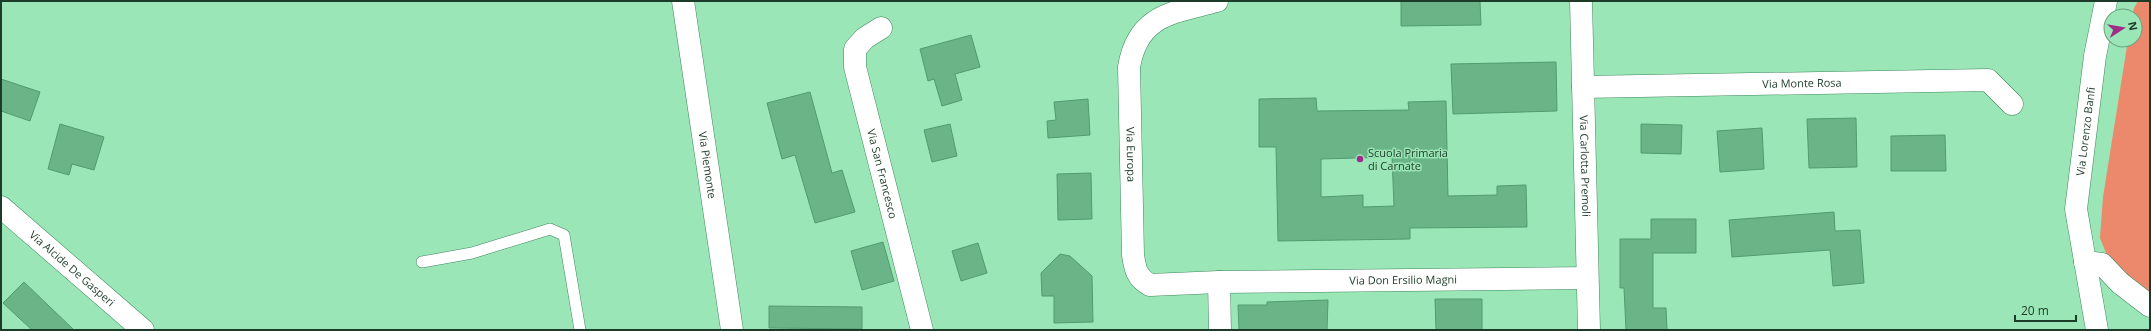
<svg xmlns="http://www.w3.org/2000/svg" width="2151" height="331" viewBox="0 0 2151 331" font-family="'Open Sans',sans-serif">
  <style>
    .green { fill: #ec886c }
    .building { fill: #6ab487; stroke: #529b6f; fill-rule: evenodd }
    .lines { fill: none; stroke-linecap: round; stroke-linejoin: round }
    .service-casing { stroke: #3e885d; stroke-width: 12 }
    .minor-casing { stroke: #3e885d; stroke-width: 23 }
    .service { stroke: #fff; stroke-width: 11 }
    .minor { stroke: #fff; stroke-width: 22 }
    .poi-dot { fill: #9e2d8a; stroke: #9be6b7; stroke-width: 1.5 }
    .labels { text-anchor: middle; stroke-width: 3; stroke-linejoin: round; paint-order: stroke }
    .street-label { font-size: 11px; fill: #1c3b28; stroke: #9be6b7 }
    .poi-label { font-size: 11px; fill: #1c3b28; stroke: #9be6b7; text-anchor: start }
  </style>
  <rect width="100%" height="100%" fill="#9be6b7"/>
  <path class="green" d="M2138,1H2150V297L2121,273L2106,253L2100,238L2103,197L2128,40H2135V16H2132L2134,8Z"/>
  <path class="building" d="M1401,1H1480L1481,25L1401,26Z
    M971,35L980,67L955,74L962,100L942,106L934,79L928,81L920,49Z
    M1556,62L1557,111L1453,114L1451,64Z
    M1,79L40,92L30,121L1,111Z
    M810,92L832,173L842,170L855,212L815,223L795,155L782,159L767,103Z
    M1316,98L1317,111L1409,110L1408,102L1446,101L1448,196L1497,195V186L1526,185L1527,227L1410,228V239L1278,241L1276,147H1259V99ZM1392,157L1394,206L1363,207V195L1321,197V159Z
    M1088,99L1090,135L1048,138L1047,121L1056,120L1054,102Z
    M1856,118L1857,167L1809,168L1807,119Z
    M60,124L104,137L94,170L72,164L69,175L48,169Z
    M950,124L957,156L932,162L924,130Z
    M1641,124L1682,125L1681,154L1641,153Z
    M1762,128L1764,169L1720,172L1717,131Z
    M1945,135L1946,171H1891V136Z
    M1091,173L1092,219L1058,220L1057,174Z
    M1834,212L1835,231L1860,230L1864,283L1833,286L1830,250L1732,257L1729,220Z
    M1651,219H1696V253H1653V308H1666L1667,330H1626L1624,288H1620V239H1651Z
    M883,242L894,281L862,290L851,251Z
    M978,243L987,273L961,281L952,251Z
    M1060,254L1070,256L1092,276L1093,322L1054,323V296H1042L1041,273Z
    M24,282L74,330H32L3,303Z
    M1435,299H1482V330H1436Z
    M1328,300L1327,330H1239L1238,305H1267V302Z
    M769,306L862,307V329L769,328Z"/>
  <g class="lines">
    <g class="service-casing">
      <path id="service" d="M422,262L472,253L550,229L564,235L580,330"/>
    </g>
    <g class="minor-casing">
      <g id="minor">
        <path id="s1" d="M683,1L732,330"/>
        <path id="s2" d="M1217,1C1173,13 1138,14 1129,67L1133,255C1135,269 1137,278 1150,285L1219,282L1587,278"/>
        <path id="s3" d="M1581,1L1589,330"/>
        <path id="s4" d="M881,28L865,38L855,49V67L922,330"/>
        <path id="s5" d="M1583,87L1988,80L2012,104"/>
        <path id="s6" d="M1,207L143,330"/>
        <path d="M2085,262L2102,264L2120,283L2150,306"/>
        <path d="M1219,282L1220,330"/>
        <path id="s7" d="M2097,330L2076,209L2095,56L2106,1"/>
      </g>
    </g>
    <use href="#service" class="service"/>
    <use href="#minor" class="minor"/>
  </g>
  <circle class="poi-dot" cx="1360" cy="159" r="4"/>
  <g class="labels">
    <g class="street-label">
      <text dy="4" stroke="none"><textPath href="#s5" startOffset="219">Via Monte Rosa</textPath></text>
      <text dy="4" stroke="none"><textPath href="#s7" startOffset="201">Via Lorenzo Banfi</textPath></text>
      <text dy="4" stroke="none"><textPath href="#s2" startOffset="207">Via Europa</textPath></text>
      <text dy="4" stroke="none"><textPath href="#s3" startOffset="165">Via Carlotta Premoli</textPath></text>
      <text dy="4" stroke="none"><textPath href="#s1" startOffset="166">Via Piemonte</textPath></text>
      <text dy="4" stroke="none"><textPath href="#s4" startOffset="162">Via San Francesco</textPath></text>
      <text dy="4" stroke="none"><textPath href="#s6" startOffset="94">Via Alcide De Gasperi</textPath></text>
      <text dy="4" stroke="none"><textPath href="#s2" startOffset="597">Via Don Ersilio Magni</textPath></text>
    </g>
    <g class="poi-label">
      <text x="1368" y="157">Scuola Primaria<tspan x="1368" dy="13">di Carnate</tspan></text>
    </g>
  </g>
  <rect width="2151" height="331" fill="none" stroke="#1c3b28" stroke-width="4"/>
  <g transform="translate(2123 28) rotate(78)"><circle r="19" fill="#9be6b7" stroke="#68a27e"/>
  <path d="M0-3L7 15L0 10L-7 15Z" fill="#9e2d8a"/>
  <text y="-6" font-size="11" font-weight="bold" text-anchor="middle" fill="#1c3b28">N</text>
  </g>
  <path d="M2015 315v6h61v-6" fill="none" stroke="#1c3b28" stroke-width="2"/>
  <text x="2021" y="315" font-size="12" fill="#1c3b28" stroke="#9be6b7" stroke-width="3" paint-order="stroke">20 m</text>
</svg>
